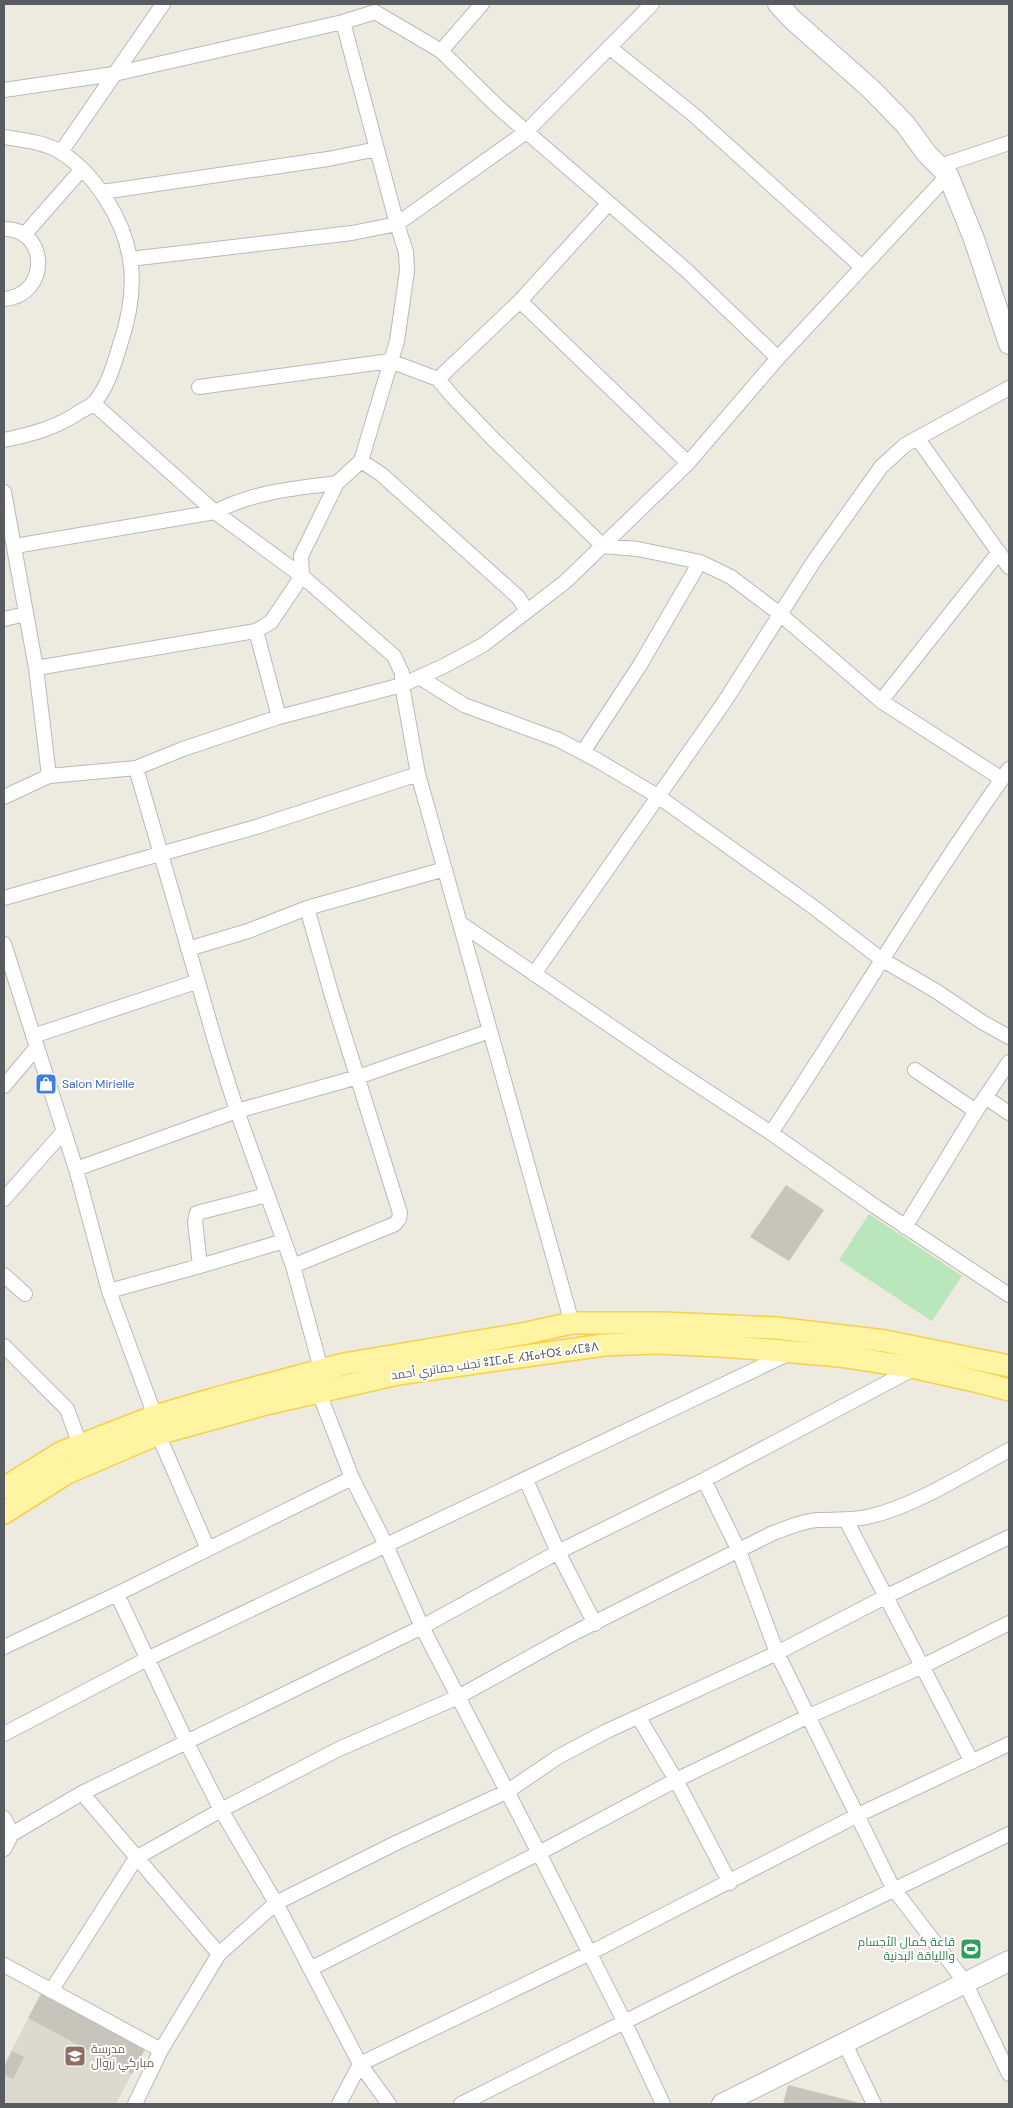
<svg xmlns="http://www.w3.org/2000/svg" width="1013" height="2108" viewBox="0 0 1013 2108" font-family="'DM Sans',Cairo,'Noto Sans Tifinagh',sans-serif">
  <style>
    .education { fill: #dcd9ce }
    .green { fill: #b9e6bb }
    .building { fill: #c7c4bc }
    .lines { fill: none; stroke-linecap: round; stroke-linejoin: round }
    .minor-casing { stroke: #b7babf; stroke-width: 16 }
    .secondary-casing { stroke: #b5b9bf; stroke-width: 22 }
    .primary-casing { stroke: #f9cf4c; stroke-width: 24 }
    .minor { stroke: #fff; stroke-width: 14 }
    .secondary { stroke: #fff; stroke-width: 20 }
    .primary { stroke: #fff4a2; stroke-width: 21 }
    .labels { text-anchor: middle; stroke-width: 4; stroke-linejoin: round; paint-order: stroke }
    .shop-label { font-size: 12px; fill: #366cbe; stroke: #fff; text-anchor: start }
    .street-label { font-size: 12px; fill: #585c61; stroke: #fff }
    .leisure-label { font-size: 12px; fill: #27864d; stroke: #fff; text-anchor: end }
    .education-label { font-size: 12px; fill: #785e54; stroke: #fff; text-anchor: start }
  </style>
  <rect width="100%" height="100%" fill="#edeadf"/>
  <path class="education" d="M41,1994L145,2048L116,2104H4V2065Z"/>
  <path class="green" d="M869,1214L962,1276L932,1321L839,1260Z"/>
  <path class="building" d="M786,1185L824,1210L789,1261L750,1237Z
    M41,1994L145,2049L132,2074L28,2018Z
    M12,2051L24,2057L13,2079L4,2074V2067Z
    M788,2085L864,2104H783Z"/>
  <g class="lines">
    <g class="minor-casing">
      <path id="minor" d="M609,47L694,115L862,267
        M441,51L482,4
        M4,90L114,74L343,22L375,12L441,51L498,107L686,270L778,358
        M4,137C22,140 46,142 62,153C95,174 124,220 130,259C135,287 129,318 120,345C114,364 108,387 94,403C91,406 85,409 81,411C56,428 33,434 4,440
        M61,152L163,4
        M940,166L1009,143
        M102,192L328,159L377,149
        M4,229C48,228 51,295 4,299
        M24,235L82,169
        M130,259L352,233L397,224L526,132L652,4
        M520,301L688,463
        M438,379L520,301L608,204
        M199,387L390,361L438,379L453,397L494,440L603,546L638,549L700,562L731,577L780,614L881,701L1002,779
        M93,403L215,512L302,576L394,656L402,673V685L418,774L572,1323
        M918,439L1009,567
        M361,461L381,474L518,597L527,611
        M4,492L36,668L49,776
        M15,546L215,512C252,492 296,488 337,483
        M4,619L26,614
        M256,631L279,717
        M36,668L256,631L271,622L302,576L301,556L337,483L361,461L397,341L407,271L406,252L397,224L343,22
        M419,677L464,705L559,740L597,760L659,797L812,906L881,959L936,991L982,1022L1009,1037
        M881,701L999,552
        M583,752L640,665L700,562
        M136,768L218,1051L237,1111L293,1266L321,1369
        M4,797L49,776L136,768L183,749L279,717L402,685L444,666L483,645L565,582L688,463L778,358L948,175
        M4,898L256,827L418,774
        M460,923L672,1068L771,1133L876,1207L1009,1295
        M4,944L76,1169L109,1291L155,1416
        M188,949L248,931L307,908L445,869
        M534,974L725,701L814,561L881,467L905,445L1009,388
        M33,1036L196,982
        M915,1070L976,1111
        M4,1086L37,1047
        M985,1097L1009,1113
        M771,1133C851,1012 925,887 1009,769
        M76,1169L237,1111L358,1077L490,1031
        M4,1199L64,1131
        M905,1227L976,1111L1009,1062
        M200,1266L195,1221L197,1213L267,1195
        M293,1266L395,1224L399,1219L400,1213L332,996L307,908
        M4,1275L25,1294
        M109,1291L200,1266L284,1241
        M4,1346L67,1409L80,1445
        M316,1385L352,1478L386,1545L422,1627L539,1853L625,2023L663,2104
        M158,1434L208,1549
        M526,1480L558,1552L595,1624
        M704,1480L739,1551L777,1653L893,1888L965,1982L1009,2074
        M846,1520L972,1762
        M117,1594L186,1741L221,1810L276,1903L360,2064L389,2104
        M4,1647L117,1594L352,1478
        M639,1718L676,1780L730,1883
        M4,1734L147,1659L790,1353
        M82,1793L219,1954
        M4,1818L12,1834
        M4,1849L12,1834L82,1793L422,1627L558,1552L704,1480L915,1368
        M4,1965L161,2050
        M310,1969L539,1853L676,1780L809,1716L921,1667L1009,1623
        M51,1991L136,1858L221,1810L339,1749L458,1697L570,1635L773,1533C787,1528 802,1521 817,1520C835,1519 853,1521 871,1516C915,1506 968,1472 1009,1450
        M845,2044L874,2104
        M135,2104L161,2050L219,1954L276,1903L398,1842L508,1791L558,1757L607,1731L777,1653L885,1597L1009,1537
        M339,2104L360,2064L590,1953L858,1815L1009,1744
        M461,2104L728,1970L1009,1834"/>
    </g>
    <g class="secondary-casing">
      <path id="secondary" d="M778,4L793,20L871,89L905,124L927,154L948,175L974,239L1009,344
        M722,2104L1009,1961"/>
    </g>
    <g class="primary-casing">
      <path id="primary" d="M4,1488L62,1452L155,1416L213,1399L344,1364L522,1334L572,1323H662L776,1328L885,1341L1009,1366
        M4,1513L67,1473L158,1434L266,1404L398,1374L604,1345L656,1343L722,1346L840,1356L916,1368L979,1382L1009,1390"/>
    </g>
    <use href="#minor" class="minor"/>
    <use href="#secondary" class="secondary"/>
    <use href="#primary" class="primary"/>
  </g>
  <defs>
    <g id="shop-square" transform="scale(1.125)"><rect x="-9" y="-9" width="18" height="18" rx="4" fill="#3f7fe0" stroke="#fff"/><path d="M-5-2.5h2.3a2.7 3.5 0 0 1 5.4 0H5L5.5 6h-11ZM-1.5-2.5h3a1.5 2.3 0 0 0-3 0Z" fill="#fff"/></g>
    <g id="stadium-square" transform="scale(1.125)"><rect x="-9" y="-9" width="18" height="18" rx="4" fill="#2e9e5b" stroke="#fff"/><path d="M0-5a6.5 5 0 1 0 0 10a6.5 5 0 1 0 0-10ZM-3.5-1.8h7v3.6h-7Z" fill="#fff"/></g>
    <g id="school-square" transform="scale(1.125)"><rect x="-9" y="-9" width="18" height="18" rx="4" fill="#8d6e63" stroke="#fff"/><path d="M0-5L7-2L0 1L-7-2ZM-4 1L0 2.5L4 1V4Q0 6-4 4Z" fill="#fff"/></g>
  </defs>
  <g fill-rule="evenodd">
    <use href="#shop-square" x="46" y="1084"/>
    <use href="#stadium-square" x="971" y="1949"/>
    <use href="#school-square" x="75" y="2056"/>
  </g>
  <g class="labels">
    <g class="shop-label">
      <text x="62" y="1088">Salon Mirielle</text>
    </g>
    <g class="street-label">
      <text transform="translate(495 1361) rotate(-8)" y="4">تجنب حفاتري أحمد ⵓⵊⵎⴰⴹ ⵃⴼⴰⵜⵔⵉ ⴰⵃⵎⴻⴷ</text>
    </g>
    <g class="leisure-label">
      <text x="955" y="1946">قاعة كمال الأجسام<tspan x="955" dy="14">واللياقة البدنية</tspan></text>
    </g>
    <g class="education-label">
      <text x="91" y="2053">مدرسة<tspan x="91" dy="14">مباركي زروال</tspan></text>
    </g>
  </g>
  <rect width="1013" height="2108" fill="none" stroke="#585c61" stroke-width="10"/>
</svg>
